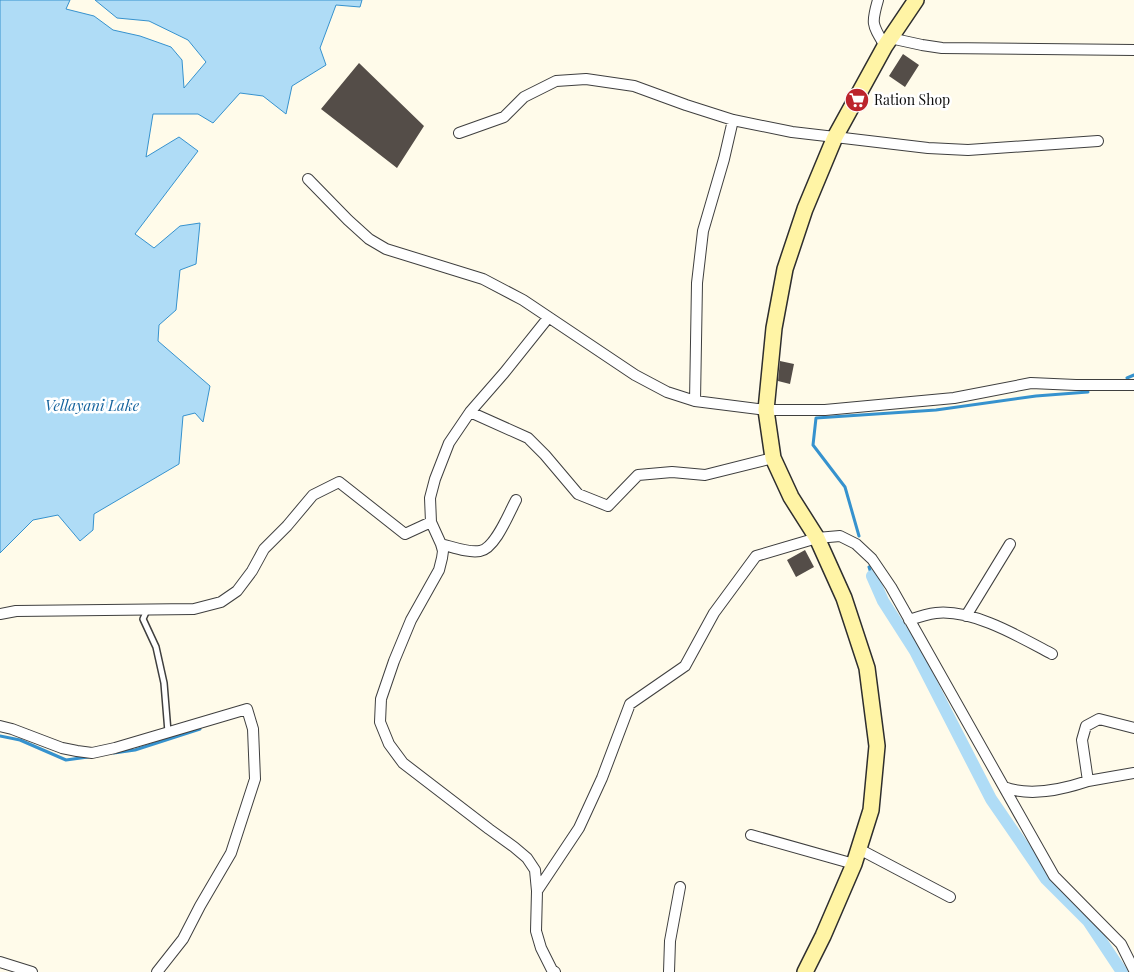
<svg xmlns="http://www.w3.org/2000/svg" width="1134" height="972" viewBox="0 0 1134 972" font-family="'Playfair Display',serif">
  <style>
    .water { fill: #afdcf6; stroke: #3692ce }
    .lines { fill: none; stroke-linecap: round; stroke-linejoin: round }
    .stream { stroke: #3692ce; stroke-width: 3 }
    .canal { stroke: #afdcf6; stroke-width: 12 }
    .building { fill: #544d48 }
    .lane-casing { stroke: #3f3f3f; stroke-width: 8 }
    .street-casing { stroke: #3f3f3f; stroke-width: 12 }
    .secondary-casing { stroke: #2e2e2e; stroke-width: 18 }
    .lane { stroke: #fff; stroke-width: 5 }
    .street { stroke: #fff; stroke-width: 10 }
    .secondary { stroke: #fff4a5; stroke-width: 15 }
    .labels { text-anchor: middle; stroke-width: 5; stroke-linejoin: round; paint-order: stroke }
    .poi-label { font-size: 14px; fill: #0c0c0c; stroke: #fff; text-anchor: start }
    .water-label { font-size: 15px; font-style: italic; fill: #15639d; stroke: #fff }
  </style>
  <rect width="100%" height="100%" fill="#fffbea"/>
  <path class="water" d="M0,0H70L66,9L94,16L113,30L140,36L171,47L182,60L184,88L206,62L188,40L149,21L117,18L95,0H362L360,7L336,5L320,48L326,65L292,86L286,114L263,96L240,93L213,123L198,114H153L146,157L179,137L198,151L135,234L154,248L180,226L200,223L196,264L180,270L176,310L159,325L158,341L210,386L203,422L195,413L183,416L179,464L94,514L93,530L80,541L58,515L33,520L0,553Z"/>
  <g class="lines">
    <path class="stream" d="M1127,378L1134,375
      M859,536L845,487L813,445L816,418L936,410L1036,396L1088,392
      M869,567L872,576
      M0,736L20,740L66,760L88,757
      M114,753L135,750L200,729"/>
    <path class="canal" d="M872,576L883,601L915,651L991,799L1046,879L1088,921L1122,972"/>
  </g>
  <path class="building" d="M903,54L919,65L905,87L889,76Z
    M359,63L424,126L397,168L321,109Z
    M780,361L794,364L790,384L778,381Z
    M805,550L814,567L796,577L787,560Z"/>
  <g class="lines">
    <g class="lane-casing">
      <path id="lane" d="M147,610L143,619L156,647L164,683L168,732"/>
    </g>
    <g class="street-casing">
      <path id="street" d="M878,0C871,24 872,24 885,46
        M890,38L922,45L942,48L1134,50
        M459,133L504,117L524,97L556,81L586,79L634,86L686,105L733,120L792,132L835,137L928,148L968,150L1098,141
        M308,179L348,220L369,239L386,249L483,279L523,300L635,375L667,392L695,401L766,410H825L954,398L1031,383L1076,385H1134
        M548,318L504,373L470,412L449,443L435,479L430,498L431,522L441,544L443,551L442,558L439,570L411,620L394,661L381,699L380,722L389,744L403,763L489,829L514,847L527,858L535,870L537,891L536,931L541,948L552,970L555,972
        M695,401L697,283L703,231L724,159L733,120
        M470,412L528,438L545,455L578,494L608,506L638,475L672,472L705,475L773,458
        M441,544C453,547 468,553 480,551C495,549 509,513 516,500
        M0,614L16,611L194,609L221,602L237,591L252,571L264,549L287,526L313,495L339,482L405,534L431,522
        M966,616L1010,544
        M909,620C918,617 927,614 936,613C973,609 1020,637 1052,654
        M0,726L12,729L62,748L77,751L92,753L115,748L247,709L253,729L255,779L231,853L200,906L183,939L157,972
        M1088,781L1134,773
        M1004,787C1030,797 1061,790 1088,781L1082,740L1086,726L1099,719L1134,728
        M751,835L854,864
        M859,849L950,897
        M537,891L579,828L602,778L630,704L685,666L714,613L756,556L817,538L840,536L856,544L872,559L891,587L1054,876L1121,944L1134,970
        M0,962L32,972
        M669,972L670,941L680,887"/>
    </g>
    <g class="secondary-casing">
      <path id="secondary" d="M805,972L823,936L854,864L871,810L877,746L867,668L844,598L817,538L791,497L773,458L766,410L774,328L785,269L805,209L835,137L885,46L916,0"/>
    </g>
    <use href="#lane" class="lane"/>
    <use href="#street" class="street"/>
    <use href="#secondary" class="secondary"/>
  </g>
  <defs>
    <g id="supermarket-disc" transform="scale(1.25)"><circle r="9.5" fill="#bc242c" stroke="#fff"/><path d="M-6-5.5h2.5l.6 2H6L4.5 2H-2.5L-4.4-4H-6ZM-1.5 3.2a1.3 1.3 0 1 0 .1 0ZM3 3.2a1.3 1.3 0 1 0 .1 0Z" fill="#fff"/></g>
  </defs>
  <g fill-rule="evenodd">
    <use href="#supermarket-disc" x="857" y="100"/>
  </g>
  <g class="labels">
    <g class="poi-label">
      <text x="874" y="105">Ration Shop</text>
    </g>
    <g class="water-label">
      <text x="92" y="411">Vellayani Lake</text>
    </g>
  </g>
</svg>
